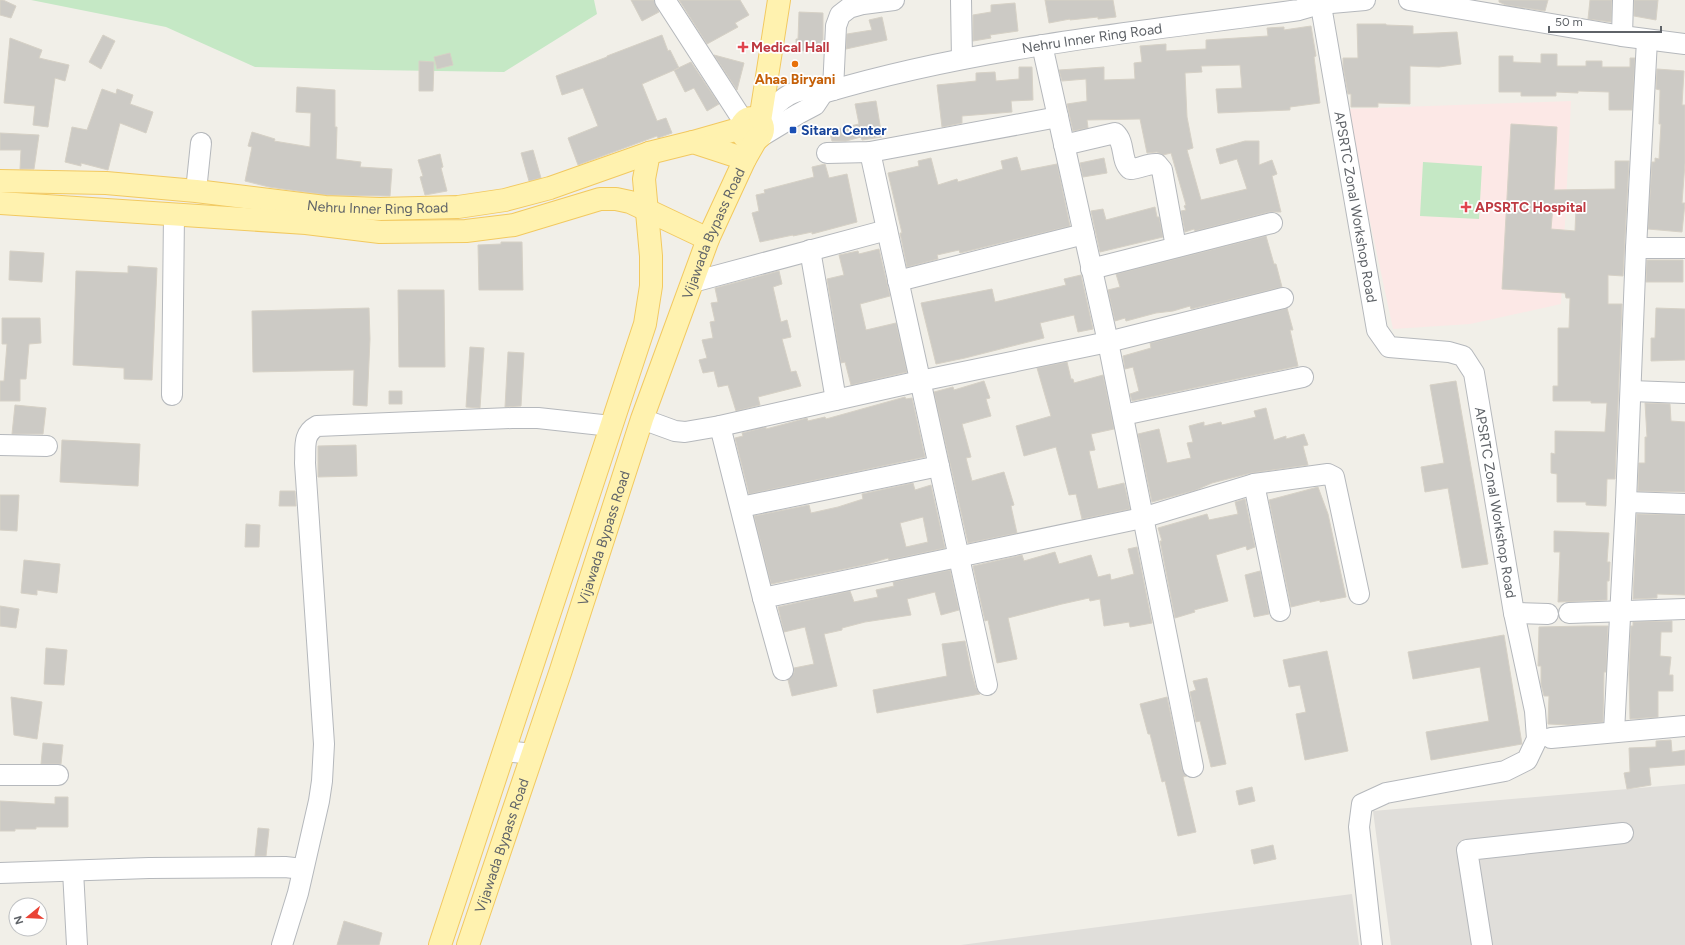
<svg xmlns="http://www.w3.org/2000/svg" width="1685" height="945" viewBox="0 0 1685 945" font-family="Figtree,sans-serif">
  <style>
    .industrial { fill: #e0deda }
    .medical { fill: #fce8e6 }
    .green { fill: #c5e8c5 }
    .building { fill: #cccac5; stroke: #d6d1c6; fill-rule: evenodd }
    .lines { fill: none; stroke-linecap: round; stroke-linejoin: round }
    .minor-casing { stroke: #b5b8bc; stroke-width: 22 }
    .major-casing { stroke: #f2c960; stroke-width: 24 }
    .minor { stroke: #fff; stroke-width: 20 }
    .major { stroke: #fff2af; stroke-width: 22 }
    .health-dot { fill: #e0444e; stroke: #fff; stroke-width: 1.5 }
    .food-dot { fill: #e8710a; stroke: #fff; stroke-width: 1.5 }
    .transit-dot { fill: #1a4fb4; stroke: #fff; stroke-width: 1.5 }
    .labels { text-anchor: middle; stroke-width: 3.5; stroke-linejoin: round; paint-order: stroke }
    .street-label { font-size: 14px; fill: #5f6368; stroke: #fff }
    .health-label { font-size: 14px; font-weight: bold; fill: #be3a42; stroke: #fff; text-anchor: start }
    .food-label { font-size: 14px; font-weight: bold; fill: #c56008; stroke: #fff }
    .transit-label { font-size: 14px; font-weight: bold; fill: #164399; stroke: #fff; text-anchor: start }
  </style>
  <rect width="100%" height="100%" fill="#f1efe8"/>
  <path class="industrial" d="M1685,784V945H1391L1373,811Z
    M1352,894L1359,945H961Z"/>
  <path class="medical" d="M1571,101L1561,304L1470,324L1393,329L1346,109Z"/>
  <path class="green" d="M31,0H594L597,14L504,72L373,70L255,67L166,27Z
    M1423,162L1482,166L1479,219L1420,216Z"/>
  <path class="building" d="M0,0H3L16,6L11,18L0,15Z
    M631,0H654L659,12L642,21Z
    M679,0H740L749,15L735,23L738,27L707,44Z
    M1045,0H1113L1116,17L1098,19V17L1070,20V19L1049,23Z
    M1499,0H1548L1545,11L1506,5L1499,2Z
    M1590,0H1612L1611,22L1588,19Z
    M1634,0H1658L1656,20L1634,16Z
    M1015,3L1018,31L990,35L991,38L973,41V15L991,12V5Z
    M799,12L823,13V51H796V39H798Z
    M882,17L887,40L846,49L847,34L872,30L869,20Z
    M1357,24H1386V25L1413,26V34L1457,32L1461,64L1439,67L1410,66V104L1378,103V107H1351V94H1348L1343,66V58H1358Z
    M1311,26L1316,56L1314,57L1320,103L1290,107V110L1218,113L1216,89L1242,88L1240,65L1201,66L1202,72L1185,73L1187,117L1193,148L1187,150L1201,200L1247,189L1237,159L1220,164L1216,149L1245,141H1259V165L1272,160L1277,174L1272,176L1281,212H1269L1195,231L1194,229L1185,232L1181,211L1186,210L1184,206L1186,205L1171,153L1163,155L1157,152L1147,153L1140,119L1087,120L1088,128L1073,131L1067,104L1087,101L1086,79L1062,81L1059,70L1104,67V80L1135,79L1134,63L1142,62L1140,46L1166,44V51L1206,49V40L1268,36L1267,28L1284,27V30Z
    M103,35L115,41L101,69L89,62Z
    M662,35L668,51L670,50L679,68L642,84L657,121L666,118L672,133L658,138L657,136L578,165L568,138L598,126L583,88L562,95L556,76L607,57V56Z
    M10,38L42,50L39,58L69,65L65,81L55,78L48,127L33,125L35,106L4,103Z
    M450,53L453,65L437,69L434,57Z
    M1541,54H1557V66H1586V61H1602V67H1630V58H1635L1632,110H1609V92L1578,91V93L1556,92V96H1521V92H1499V56H1513V62L1541,63Z
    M714,55L744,63L737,90Z
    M419,61L434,62L433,91H419Z
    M691,62L719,104L707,111L694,88L685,92L674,70Z
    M1019,67H1032L1033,100L1011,101L1012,112L962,116V123L942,127L937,85L976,81V73L995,72L996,81L1019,79Z
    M1657,69L1684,71L1682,105H1685V163L1682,203H1685L1682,232L1648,229L1652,162H1655V158L1659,159L1661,124H1659L1660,90L1656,89Z
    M297,87L335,90V127H337L336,159L361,162L360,167L392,169L390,196L326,195L269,187L245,181L252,147L248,146L252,132L275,139L274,141L310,147L311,113L296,112Z
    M102,89L116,94L117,89L133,95L130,104L153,112L146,133L120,123L108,170L81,163V166L65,162L72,127L87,130Z
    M876,101L882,137L862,140L861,137L846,141H832L829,131L859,124L855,104Z
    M1511,124L1557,127L1554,190L1615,189V161H1629L1623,276L1608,275V304H1622L1615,479H1607L1606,506L1586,505V502H1557V474L1551,473V453L1555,454V431L1605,432L1607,403H1591V401H1553V386H1558V328H1569L1570,298H1566L1565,293L1502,289ZM1553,206L1576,207L1575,231L1551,229Z
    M0,133L39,135L34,169H20L21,150H0Z
    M533,150L541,178L529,181L521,153Z
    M440,154L443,167L441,168L447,191L425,195L420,177L423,176L418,160Z
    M1017,157L1021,171L1057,164L1070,226L960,253L959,250L937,255L938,259L907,267L900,233H902L888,173L919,166L918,161L931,158L938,185L957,179L958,182L1003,169L1001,161Z
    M1104,158L1107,173L1083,177L1080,163Z
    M825,164L829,178L847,174L857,222L812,234V232L793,236V235L760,242L752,213L759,211L756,195L765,193L764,190L814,177L812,167Z
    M1155,207L1157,217H1159L1163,237L1100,252L1091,211L1103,209L1106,220Z
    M1266,236L1274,264H1276L1282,287L1191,309L1190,306L1173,311L1156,313L1126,321L1125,318L1115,321L1108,290L1120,287L1116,274Z
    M501,242H522L523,290H479L478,245L501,244Z
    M879,249L890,296L860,304L866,330L896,323L907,372L851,385L845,362L841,363L827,279L844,275L839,255L858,251L859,254Z
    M10,251L44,253L42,282L9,280Z
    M1647,260H1683V282H1646Z
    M128,266L157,268L152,380L124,379V368L73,365L76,271L128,273Z
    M779,271L782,284L773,287L781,322L787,320L791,337L782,339L791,372L796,371L801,386L758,397L760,405L736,411L728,385L718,387L714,371L703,373L699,360L707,358L702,340L713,338L710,322L715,321L711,303L718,302L715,288Z
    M1081,275L1093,329L1078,332L1074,315L1040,323L1044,338L965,358L936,364L921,303L992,289L995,302L1066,285L1064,279Z
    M398,290H444L445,367H399Z
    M369,308L370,339L367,406L353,405L354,370L253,372L252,311Z
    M1287,308L1293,330H1290L1298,366L1132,401L1130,394L1139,391L1133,367L1125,369L1123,356L1151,348L1150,343Z
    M1656,308L1685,309V360L1651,361V338H1655Z
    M2,318H40L41,343L29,344L26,379H20V401H0V381H4L7,344H2Z
    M470,347L484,348L480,408L466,407Z
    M508,352L524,353L521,406L505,407Z
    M1067,362L1071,379H1073L1074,383L1103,375L1114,429L1091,434L1095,450L1089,451L1098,489L1124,483L1130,509L1082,519L1076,494L1069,495L1056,447L1024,456L1016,426L1051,416L1037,368Z
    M984,381L990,398L986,399L991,416L962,424L971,457L966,458L972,481L1004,472L1014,505L1011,506L1017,533L968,543L934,392L953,387L954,390Z
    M1456,381L1488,564L1462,568L1448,488L1425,492L1421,467L1444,463L1430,385Z
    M389,391H402V404H389Z
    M905,397L906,399L912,398L925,457L749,494L735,438L743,436L742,433L766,427V429L807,418L808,421L825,417L826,419Z
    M1645,403L1670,404L1671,421L1685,422V492L1638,491L1639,463H1645V437H1647Z
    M15,405L46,408L43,434H12Z
    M1266,408L1274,440L1286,436V439L1304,434L1308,445L1303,446L1308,465L1251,473L1212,483L1196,490L1152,502L1138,434L1159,429L1167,463L1191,458L1187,443L1193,442L1189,426L1204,422V426L1221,422L1222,425L1256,417L1254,411Z
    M62,440L140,444L138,486L60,482Z
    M356,445L357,476L318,477V446Z
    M913,483L915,490L931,485L945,548L889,560L888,558L868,564L771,584L754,516L809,505L811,513L838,507L863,499L862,494ZM923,517L928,542L906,547L900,523Z
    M1318,487L1328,514L1346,597L1320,602V600L1291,607L1269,500Z
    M280,491H295L296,506H279Z
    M0,495H19L17,531L0,530Z
    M1245,499L1255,547L1247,550L1246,546L1216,555L1228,601L1194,610L1195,612L1175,618L1160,541H1162L1158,528L1207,514L1209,520L1238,514L1235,502Z
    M1637,514L1685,515V595L1657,594V598L1633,599Z
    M246,524L260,525L259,547H245Z
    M1554,531L1609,533L1607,562H1610L1609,581H1607V600L1558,602L1560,552H1554Z
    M1137,547L1152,623L1130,627L1129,622L1104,626L1100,599L1090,601L1089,598L1062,604L1008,618L1017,659L997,663L988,620L985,621L973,566L1022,555L1024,561L1055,552L1059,564L1091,555L1098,577L1110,574L1111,580L1134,574L1128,549Z
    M24,560L60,564L57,593L37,590V595L21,593Z
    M950,570L959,610L941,615L935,592L907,599L911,615L865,622L842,628V630L824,634L837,686L792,696L788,680L794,673V668L814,664L805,627L784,632L778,607L850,591L854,602L878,597L876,590L894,586L893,582Z
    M1260,571L1269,614L1254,617L1245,575Z
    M0,606L19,609L16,628L0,626Z
    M1672,621V632H1661L1660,656L1671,657L1669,675H1673V691H1658V717L1630,719L1629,673L1631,626H1633V622Z
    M1585,626H1608L1606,672H1604L1603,722L1568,725L1548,724L1549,696H1544L1541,684V666H1538L1539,627Z
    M1504,635L1522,744L1431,760L1426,732L1489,721L1480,667L1413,679L1408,652Z
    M965,641L971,671L976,688L980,694L877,713L873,690L947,676L942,644Z
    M46,648L67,650L64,685L44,684Z
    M1327,651L1348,751L1305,760L1296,714L1306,712L1300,685L1289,687L1283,660Z
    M1207,678L1226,764L1211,767L1200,721L1196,722L1190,692L1196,690L1193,681Z
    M11,697L42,702L37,739L14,735Z
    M1167,697L1182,769L1187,776L1183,777L1196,832L1178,836L1165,781L1162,782L1150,734H1148L1140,704Z
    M1671,740L1672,752L1685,750V765L1649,768L1651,785L1627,789L1624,773L1630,772L1629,748L1656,747V741Z
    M43,743L63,745L61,764H41Z
    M1252,787L1255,801L1239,805L1236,791Z
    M55,797H68V827H36V829H15V831H0V801L55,804Z
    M258,828L269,829L266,856H255Z
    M1273,845L1276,859L1254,864L1251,850Z
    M344,921L382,933L379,945H337Z"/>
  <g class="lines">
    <g class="minor-casing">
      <g id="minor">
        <path d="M665,0L744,122"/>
        <path d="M961,0L962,59"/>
        <path id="s1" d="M1320,0L1377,330L1389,347L1449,352L1463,356L1474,373L1514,613L1535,711L1537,739L1527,760L1505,771L1386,793L1362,804L1359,827L1372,945"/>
        <path d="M1409,0L1622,36L1685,44"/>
        <path d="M1622,36L1623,0"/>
        <path d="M1042,45L1108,342L1193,767"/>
        <path d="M833,90L836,26L840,15L849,8L863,4L894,0"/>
        <path id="s2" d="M760,121C778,102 793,83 823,93C977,47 1139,32 1299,10L1320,4L1365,0"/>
        <path d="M760,137L798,114L815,105L823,93"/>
        <path d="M1064,145L1115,133C1126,143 1120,160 1130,169C1140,169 1147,163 1157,164L1162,170L1176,247"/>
        <path d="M870,152L987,685"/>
        <path d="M827,153L870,152L1058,117"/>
        <path d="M196,191L201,143"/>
        <path d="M1636,248H1685"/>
        <path d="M810,250L836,400"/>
        <path d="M1091,269L1272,223"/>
        <path d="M898,281L1084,234"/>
        <path d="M693,282L887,230"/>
        <path d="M1631,391L1685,393"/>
        <path d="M172,395L174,214"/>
        <path d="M1123,415L1303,377"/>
        <path d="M642,419L675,431L685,432L720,426L763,598"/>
        <path d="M720,426L920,381L1108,342L1283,298"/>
        <path d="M0,445L47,446"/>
        <path d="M1254,484L1280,611"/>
        <path d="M1626,502L1685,504"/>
        <path d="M741,507L939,466"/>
        <path d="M1514,613L1548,614"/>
        <path d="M1569,613L1685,609"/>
        <path d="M783,670L763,598L1142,518L1254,484L1328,474L1334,477L1359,594"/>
        <path d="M1614,732L1626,502L1636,248L1647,40"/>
        <path d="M1551,738L1685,726"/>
        <path d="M504,751L533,754"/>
        <path d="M0,775H58"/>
        <path d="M73,871L77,945"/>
        <path d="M0,873L149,868L285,867L303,869"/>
        <path d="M282,945L298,893L319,801L322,781L324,744L305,463C306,448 302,434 317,426L512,418H538L611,426"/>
        <path d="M1482,945L1467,850L1623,833"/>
      </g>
    </g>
    <g class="major-casing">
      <g id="major">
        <circle cx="752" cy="129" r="11"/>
        <path d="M760,121L779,0"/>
        <path d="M693,142L742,128"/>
        <path id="s3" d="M0,181L106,183L196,191L325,207L380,209L458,207L505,200L550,188L649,153L693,142L745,159"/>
        <path d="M0,203L306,223L380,232L466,231L514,225L600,199H616L630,202L708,239"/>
        <path d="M440,945L645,324L651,286V256L644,179L649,153"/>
        <path id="s4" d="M468,945L561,670L642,419L708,239L745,159L757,138"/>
      </g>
    </g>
    <use href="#minor" class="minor"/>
    <use href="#major" class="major"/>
  </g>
  <g class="health-dot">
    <path d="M741 41h4v4h4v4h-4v4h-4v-4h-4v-4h4z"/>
    <path d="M1464 201h4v4h4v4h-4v4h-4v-4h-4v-4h4z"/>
  </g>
  <circle class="food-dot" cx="795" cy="64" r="4"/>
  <rect class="transit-dot" x="789" y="126" width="8" height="8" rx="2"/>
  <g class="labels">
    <g class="street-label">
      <text dy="5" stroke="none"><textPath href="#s2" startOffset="349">Nehru Inner Ring Road</textPath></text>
      <text dy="5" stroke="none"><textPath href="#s3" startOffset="379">Nehru Inner Ring Road</textPath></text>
      <text dy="5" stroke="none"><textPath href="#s1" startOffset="210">APSRTC Zonal Workshop Road</textPath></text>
      <text dy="5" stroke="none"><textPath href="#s4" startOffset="753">Vijawada Bypass Road</textPath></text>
      <text dy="5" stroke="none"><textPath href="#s1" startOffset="582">APSRTC Zonal Workshop Road</textPath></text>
      <text dy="5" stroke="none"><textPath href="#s4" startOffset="429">Vijawada Bypass Road</textPath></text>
      <text dy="5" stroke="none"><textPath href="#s4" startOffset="105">Vijawada Bypass Road</textPath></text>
    </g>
    <g class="health-label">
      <text x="751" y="52">Medical Hall</text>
      <text x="1475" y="212">APSRTC Hospital</text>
    </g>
    <g class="food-label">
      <text x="795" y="84">Ahaa Biryani</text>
    </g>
    <g class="transit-label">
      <text x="801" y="135">Sitara Center</text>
    </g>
  </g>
  <g transform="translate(28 917) rotate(252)"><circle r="19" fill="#ffffff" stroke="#bfc1c3"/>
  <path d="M0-3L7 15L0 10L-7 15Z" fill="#ea4335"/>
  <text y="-6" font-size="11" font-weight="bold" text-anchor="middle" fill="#5f6368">N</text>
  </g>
  <path d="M1549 26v6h112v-6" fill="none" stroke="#5f6368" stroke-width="2"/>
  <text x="1555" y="26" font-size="12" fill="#5f6368" stroke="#ffffff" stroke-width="3" paint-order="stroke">50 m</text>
</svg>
